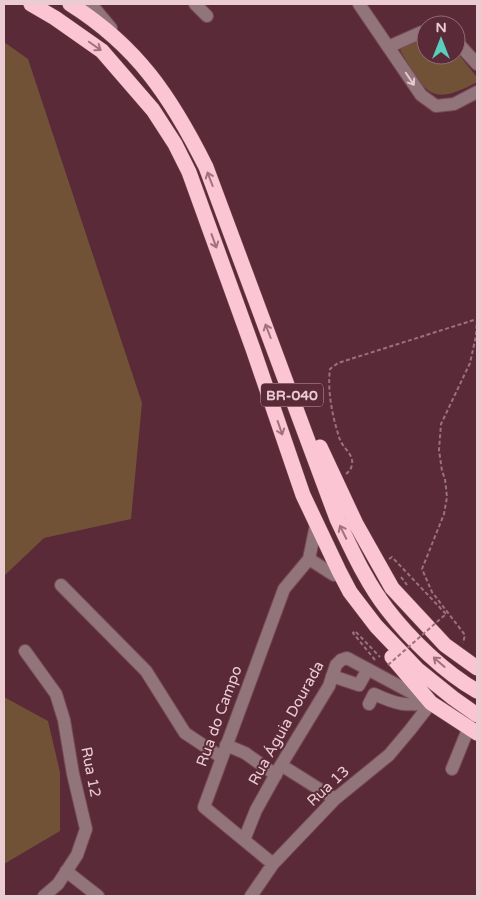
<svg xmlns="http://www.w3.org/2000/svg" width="481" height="900" viewBox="0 0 481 900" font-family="'Varela Round',sans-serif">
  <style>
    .green { fill: #715237 }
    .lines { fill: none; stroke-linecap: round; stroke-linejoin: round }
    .minor-casing { stroke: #774a58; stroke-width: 14 }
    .highway-casing { stroke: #774a58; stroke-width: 16 }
    .path { stroke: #9a727d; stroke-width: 2; stroke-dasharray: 4 2.5; stroke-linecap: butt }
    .minor { stroke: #91757b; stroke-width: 12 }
    .highway { stroke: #fcc5d3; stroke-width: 15 }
    .path-bridge { stroke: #9a727d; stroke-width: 2; stroke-dasharray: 4 2.5; stroke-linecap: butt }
    .oneway { stroke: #a3707e }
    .oneway2 { stroke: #e6c8cf }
    .labels { text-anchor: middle; stroke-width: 4; stroke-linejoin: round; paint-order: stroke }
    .shield { fill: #5a2a39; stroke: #c09ba5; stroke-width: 1 }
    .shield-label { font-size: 14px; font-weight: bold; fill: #ebccd3 }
    .street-label { font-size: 15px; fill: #ebccd3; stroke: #5a2a39 }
  </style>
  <rect width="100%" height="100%" fill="#5a2a39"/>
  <path class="green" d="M426,39V55H456V51L476,76L477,82C430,108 425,92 401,52L400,48L419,40Z
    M4,42L28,59L142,403L131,519L44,538L4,576Z
    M4,697L48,721L60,772V831L4,864Z"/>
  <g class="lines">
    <g class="minor-casing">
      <path id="minor" d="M91,4L111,28
        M195,4L207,16
        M359,4L421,95L436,106L454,104L477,92
        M456,41L477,64
        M388,47L422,32H426
        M309,559L334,575
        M61,585L146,671L185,733L221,757
        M25,651L56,694L64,720L73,774L86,829L77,855L58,884L44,896
        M332,676L359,685L368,669
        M369,704L374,694C398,705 405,706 431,703
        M226,745L245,753L276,775
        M281,765L335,799
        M452,769L469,727
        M244,840L256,810L281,765L329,686L336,665L341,660L347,658L427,701
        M273,864L204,807L284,589L309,559L316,525
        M66,871L98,896
        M251,896L273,864L335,799L389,755L410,730L431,703"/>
    </g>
    <g class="highway-casing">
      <path id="highway" d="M31,4L55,18L102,51L153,110L175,144L189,172L253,349L303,495L339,571L350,592L376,626L417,669L453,698L477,715
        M70,4C137,46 171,97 206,167L337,519C352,550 366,582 387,609C410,639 445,673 477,691
        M320,447L356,524L392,588L445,645L477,668
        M392,657L431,703L477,733"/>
    </g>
    <path class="path" d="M346,474C350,471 353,466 352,460C351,453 343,447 340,440C333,419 327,392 330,369L338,363L477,319L476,336L470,363L441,424L439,450L442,471L445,479L447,497L444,514L422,569L432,592L465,635L463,643
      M389,559L392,557L446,614
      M401,577L407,585
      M375,660L353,633L355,631L380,657"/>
    <use href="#minor" class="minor"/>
    <use href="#highway" class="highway"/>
    <path class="path-bridge" d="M388,665L446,614"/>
  </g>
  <defs><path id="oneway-shaft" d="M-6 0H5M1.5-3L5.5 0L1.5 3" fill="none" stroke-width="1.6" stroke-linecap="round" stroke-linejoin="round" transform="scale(1.25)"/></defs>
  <g class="oneway">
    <use href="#oneway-shaft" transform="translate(95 46) rotate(35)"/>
    <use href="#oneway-shaft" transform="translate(210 179) rotate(-111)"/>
    <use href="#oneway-shaft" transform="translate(214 241) rotate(70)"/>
    <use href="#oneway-shaft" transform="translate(268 331) rotate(-111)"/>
    <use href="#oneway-shaft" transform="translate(280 428) rotate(71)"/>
    <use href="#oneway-shaft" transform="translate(343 532) rotate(-116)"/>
    <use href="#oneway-shaft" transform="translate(439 662) rotate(-139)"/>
  </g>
  <use class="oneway2" href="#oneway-shaft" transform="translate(410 79) rotate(56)"/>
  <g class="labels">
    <rect class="shield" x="261" y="383.5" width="62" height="23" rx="4"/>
    <g class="shield-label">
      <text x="292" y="400">BR-040</text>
    </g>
    <g class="street-label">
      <text transform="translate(219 716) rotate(-70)" y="5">Rua do Campo</text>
      <text transform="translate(286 723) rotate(-61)" y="5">Rua Águia Dourada</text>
      <text transform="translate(91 772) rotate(79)" y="5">Rua 12</text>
      <text transform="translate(328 786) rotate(-43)" y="5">Rua 13</text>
    </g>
  </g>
  <rect width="481" height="900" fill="none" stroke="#ebccd3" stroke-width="10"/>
  <g transform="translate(441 40)"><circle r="24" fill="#5a2a39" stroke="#946b77"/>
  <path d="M0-4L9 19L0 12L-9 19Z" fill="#5acebd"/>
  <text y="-8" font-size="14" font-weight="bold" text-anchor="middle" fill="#ebccd3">N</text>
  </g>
</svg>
